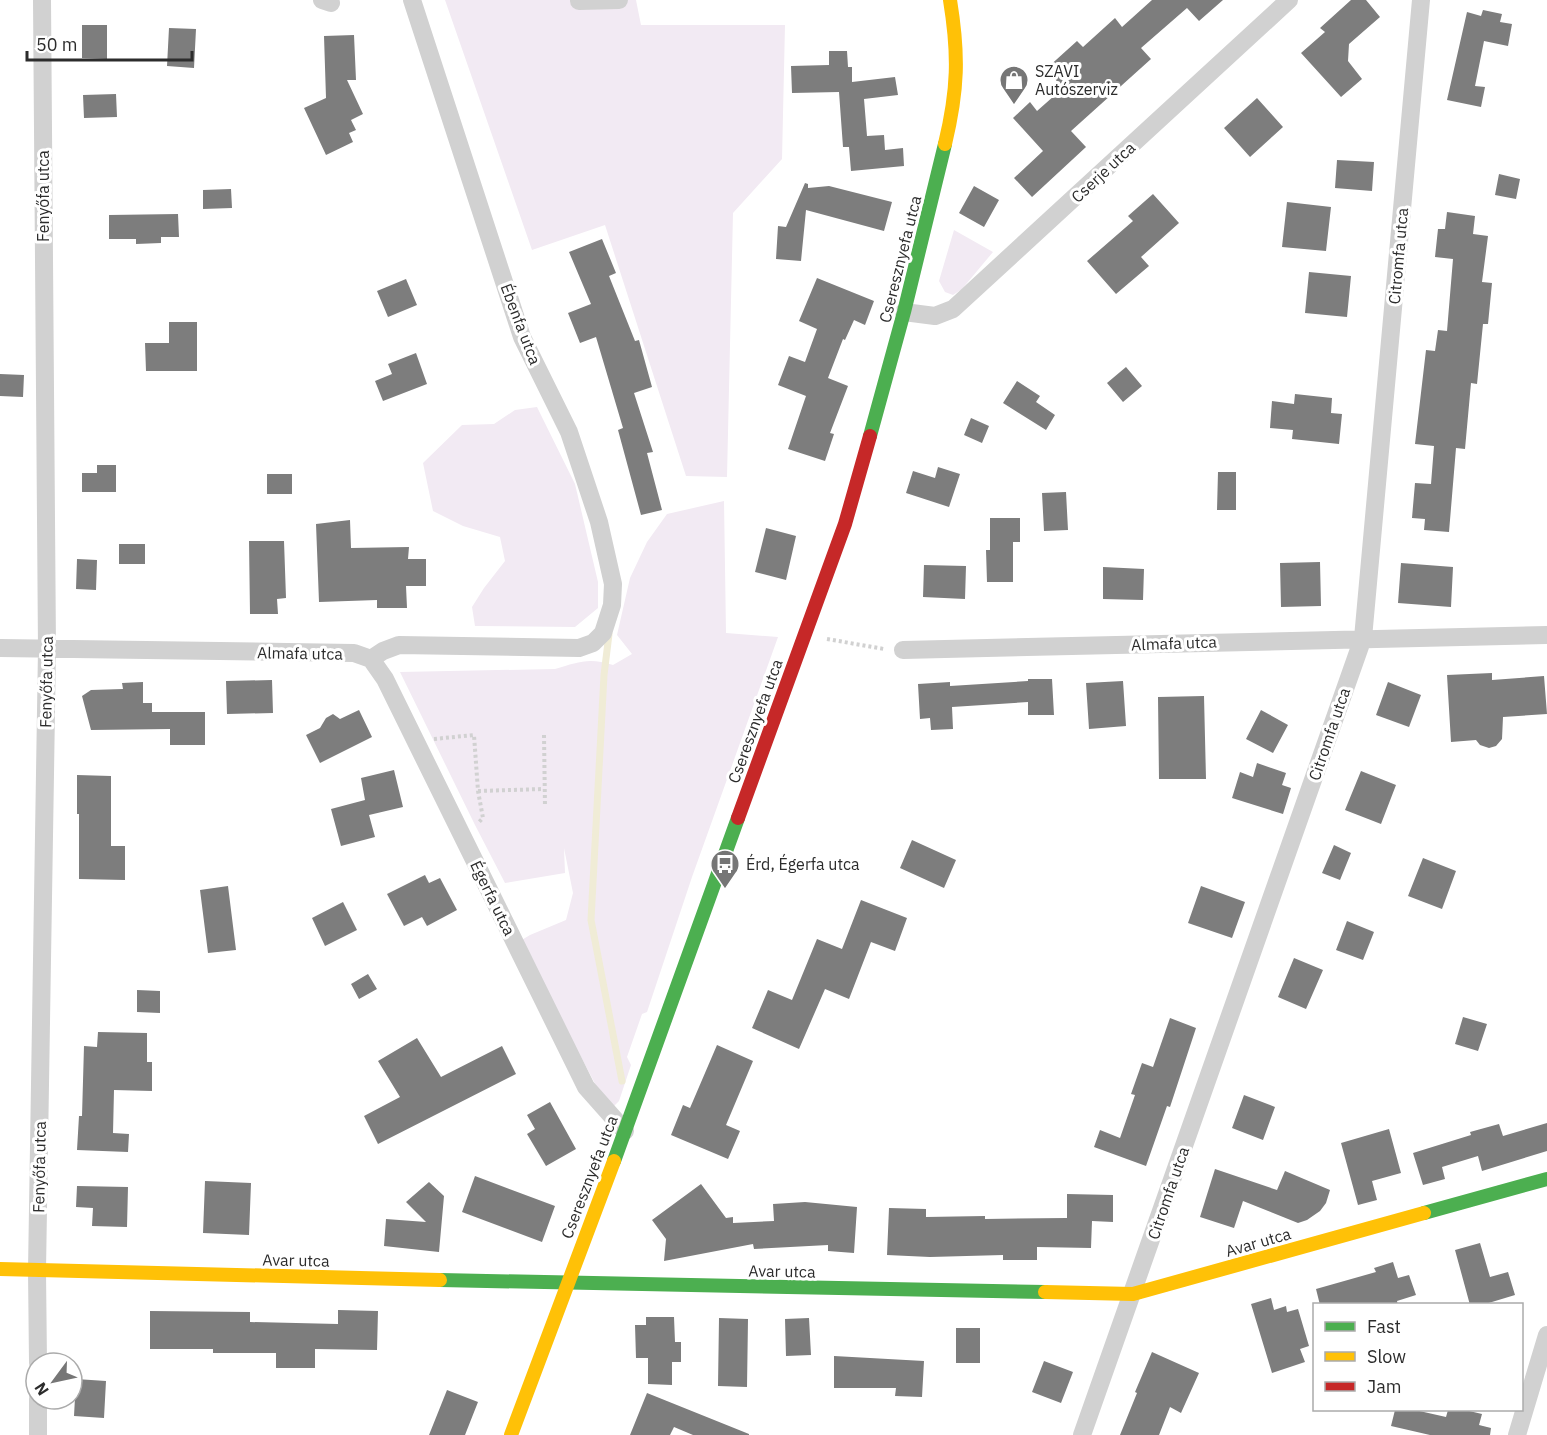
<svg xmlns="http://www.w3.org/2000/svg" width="1547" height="1435" viewBox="0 0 1547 1435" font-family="'IBM Plex Sans',sans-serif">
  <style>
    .green { fill: #f2eaf3 }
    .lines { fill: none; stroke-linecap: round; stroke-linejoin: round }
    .stream { stroke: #f0ecd6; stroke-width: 7 }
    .building { fill: #7d7d7d }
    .path { stroke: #d1d1d1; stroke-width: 4; stroke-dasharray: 3 3; stroke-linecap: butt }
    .street { stroke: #d1d1d1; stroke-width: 18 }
    .fast { stroke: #4caf50; stroke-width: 14 }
    .slow { stroke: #ffc107; stroke-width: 14 }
    .jam { stroke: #c62828; stroke-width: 14 }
    .labels { text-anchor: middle; stroke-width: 6; stroke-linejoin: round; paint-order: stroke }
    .poi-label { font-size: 16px; fill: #2c2c2c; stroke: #fff; text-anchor: start }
    .street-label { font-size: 16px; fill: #2c2c2c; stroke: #fff }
  </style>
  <rect width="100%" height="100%" fill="#fff"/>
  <path class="green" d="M445,0H636L641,25H785L782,159L733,213L727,477L686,476L605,225L532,250Z
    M954,230L993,252L962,289L953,295L945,292L939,281Z
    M537,407L575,484L598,582V608L575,627L475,626L472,607L484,588L505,561L500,537L463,526L433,511L423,463L462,425L494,424L515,410Z
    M724,501L726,633L778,637L692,877L647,1012L642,1014L627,1057L631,1065L619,1101L614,1106L601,1095L520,941L530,935L566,920L573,893L564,848L565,873L505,883L475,825L400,672L555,669C578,662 589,657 613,665L632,654L617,635L630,578L647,542L667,514Z"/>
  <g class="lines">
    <path class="stream" d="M609,634L604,675L591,920L622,1081"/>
  </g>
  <path class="building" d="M1152,0H1223L1199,21L1187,8L1141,48L1151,59L1071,131L1086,147L1032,197L1014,178L1043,151L1013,118L1030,102L1037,111L1063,88L1046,69L1077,41L1083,47L1115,18L1122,27Z
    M1351,0H1366L1380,17L1349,44L1348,61L1362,79L1341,97L1301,53L1325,32L1320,28Z
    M1483,10L1502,14L1500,22L1512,24L1508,46L1484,41L1475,86L1485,87L1481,107L1447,100L1467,12L1481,16Z
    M82,25H107V59L82,58Z
    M169,28L196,29L194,68L167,66Z
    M354,35L356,80H347L363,114L351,120L356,130L349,133L353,142L326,155L304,108L326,98L324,36Z
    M829,51H847L848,67H852V82L895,77L898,95L864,99L867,136L884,135L885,150L903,148L904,166L851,171L849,147H843L839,92L792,93L791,66L829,65Z
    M116,94L117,117L84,118L83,95Z
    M1257,98L1283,127L1250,157L1224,128Z
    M1337,160L1374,162L1372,191L1335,188Z
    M1499,174L1520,179L1516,199L1495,195Z
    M805,183L808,184V188L829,186L892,202L884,231L806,210L801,261L776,259L778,226L786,227Z
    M974,186L999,200L984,227L959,213Z
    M231,189L232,208L203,209V190Z
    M1153,194L1179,223L1141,257L1149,266L1116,294L1087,261L1133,221L1128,216Z
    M1287,202L1331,207L1326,251L1282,247Z
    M1447,212L1475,216L1473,234L1488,236L1482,282L1492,283L1488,324H1483L1477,384L1471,383L1465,449L1456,448L1449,532L1424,530L1425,519L1412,518L1415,483L1431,484L1434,446L1415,444L1426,350L1435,351L1438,330L1447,331L1453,259L1435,257L1438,229H1445Z
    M178,214L179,237H161V243L136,244V239H109V215Z
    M602,239L616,273L609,276L635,341L639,340L652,387L634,393L653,452L647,453L662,510L641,515L618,430L623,428L596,337L580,343L568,313L591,304L569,252Z
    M1309,272L1351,276L1347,317L1305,313Z
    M817,278L874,301L865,325L854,320L845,340L843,339L828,378L848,386L830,433L834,434L825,461L788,449L806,396L778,385L789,356L805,362L817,329L799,321Z
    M406,279L417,305L388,317L377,291Z
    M169,322H197V371H146L145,343H169Z
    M416,353L427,384L383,401L375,381L392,374L388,364Z
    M1126,367L1142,386L1123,402L1107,383Z
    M0,374L24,375L23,397L0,396Z
    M1017,381L1040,396L1036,402L1055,415L1046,430L1003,403Z
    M1295,394L1332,398L1331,413L1342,414L1339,444L1292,439L1293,430L1270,428L1272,401L1294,404Z
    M971,418L989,426L982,443L964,435Z
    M97,465H116V492H82V473H97Z
    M938,467L960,474L949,507L906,493L913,471L935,478Z
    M1218,472H1236V510H1217Z
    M267,474H292V494H267Z
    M1066,492L1068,530L1044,531L1042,493Z
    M990,518H1020V542H1013V582H987L986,550H990Z
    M350,520L351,548L409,547L408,559H426V586H406L407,608H377V600L319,602L316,524Z
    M766,528L796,536L786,580L755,572Z
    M249,541H284L286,598L277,599L278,614H250Z
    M119,544H145V564H119Z
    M77,559L97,560L96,590L76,589Z
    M1320,562L1321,606L1281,607L1280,563Z
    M1401,563L1453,567L1451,607L1398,603Z
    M924,565L966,566L965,599L923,597Z
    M1103,567L1144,569L1143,600L1103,599Z
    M1492,673V680L1544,676L1547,714L1503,717L1502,739L1496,746L1489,748L1480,745L1476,740L1451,742L1447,675Z
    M1028,679H1052L1054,715H1028V702L952,707L953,729L931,730L930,718L920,719L918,684L950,682V686L1028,681Z
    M272,680L273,713L227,714L226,681Z
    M1123,681L1126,726L1089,729L1086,683Z
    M143,682V703H152V712H205V745H170V729L91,730L82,696L91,690L123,689L122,683Z
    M1388,682L1421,695L1409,727L1376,715Z
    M1204,696L1206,779H1159L1158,697Z
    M359,710L372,737L320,763L306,735L320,728L326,718L333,714L340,719Z
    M1261,710L1288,725L1273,753L1246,739Z
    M1257,763L1286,773L1282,785L1291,788L1283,814L1232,798L1240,772L1253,777Z
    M394,770L403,807L369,815L375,837L341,846L331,809L365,800L361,778Z
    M1361,771L1396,785L1381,824L1345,810Z
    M77,775L111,776V846H125V880L79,879V814H77Z
    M912,840L956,860L944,888L900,868Z
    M1334,845L1351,853L1340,880L1322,873Z
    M1423,858L1456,871L1442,909L1408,896Z
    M425,875L429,883L440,878L457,910L427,926L422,917L404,926L387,894Z
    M228,886L236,950L208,953L200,890Z
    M1201,886L1245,902L1232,938L1188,923Z
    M861,900L907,918L895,951L871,942L849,999L825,989L799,1049L752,1028L768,990L792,1000L817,939L842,949Z
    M343,902L357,930L325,946L312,918Z
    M1347,921L1374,932L1363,960L1336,950Z
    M1294,958L1323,970L1306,1009L1278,997Z
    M368,974L377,989L359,999L351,984Z
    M137,990L160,991V1013L137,1012Z
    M1463,1017L1487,1024L1478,1051L1455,1044Z
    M1170,1018L1196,1028L1170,1107L1167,1106L1146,1166L1094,1147L1100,1130L1120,1138L1135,1095L1131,1094L1142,1063L1153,1067Z
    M98,1032L147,1033V1062H152V1091L114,1090L113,1133L129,1134L128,1152L77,1150L79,1116H82L84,1046L97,1047Z
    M417,1038L441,1077L502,1046L516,1074L378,1144L364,1116L400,1097L378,1061Z
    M717,1045L753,1061L726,1125L740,1131L728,1159L671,1135L683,1105L690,1108Z
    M1244,1095L1275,1107L1263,1140L1232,1128Z
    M550,1102L576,1149L546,1166L527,1134L535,1129L527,1115Z
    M1547,1123V1151L1482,1171L1478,1156L1442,1167L1445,1179L1423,1185L1413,1153L1471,1135L1470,1132L1499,1124L1503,1136Z
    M1389,1129L1401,1173L1372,1181L1377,1200L1358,1205L1341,1143Z
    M1215,1169L1277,1190L1285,1171L1330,1190L1326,1203L1320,1211L1307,1220L1298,1223L1243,1201L1234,1228L1200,1217Z
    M475,1176L555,1206L542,1242L462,1212Z
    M205,1181L251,1183L249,1235L203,1233Z
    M429,1182L444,1196L439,1252L384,1246L386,1219L426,1222L406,1202Z
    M701,1184L726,1218L733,1217V1223L774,1221L773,1204L805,1202L857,1207L854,1253L828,1251V1245L754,1249L753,1244L664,1261L666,1239L652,1220Z
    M77,1186L128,1187L127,1227L92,1226L93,1208L76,1207Z
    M1067,1194L1113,1195V1222L1092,1221L1091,1248L1037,1247V1260H1003V1255L930,1257L887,1255L889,1208L926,1209V1217L985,1216V1219L1067,1218Z
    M1480,1243L1490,1277L1508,1272L1515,1295L1482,1305H1470L1455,1250Z
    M1393,1262L1398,1278L1409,1275L1416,1295L1397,1301L1398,1305H1320L1316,1289L1376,1272L1374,1268Z
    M1271,1298L1274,1310L1286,1306L1287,1312L1298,1309L1309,1346L1300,1349L1305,1362L1272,1373L1251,1304Z
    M338,1310L378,1311L377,1350L315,1349V1368H276V1353H213V1349H150V1311L250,1312V1322L338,1324Z
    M646,1317H674L675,1342H681V1362H672V1385L648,1384V1358H636L635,1325H646Z
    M719,1318L748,1319L747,1387L718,1386Z
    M809,1318L811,1355L786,1356L785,1319Z
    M956,1328H980V1363H956Z
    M1152,1352L1199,1373L1181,1413L1170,1407L1159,1435H1120L1137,1393L1135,1392Z
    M834,1356L924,1361L922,1397L895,1396L896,1388H834Z
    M1044,1361L1073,1372L1061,1403L1032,1392Z
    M76,1379L106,1381L104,1418L74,1416Z
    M447,1390L478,1402L465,1435H429Z
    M647,1393L749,1434V1435H693L674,1427L670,1435H630Z
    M1395,1410H1415L1446,1417L1448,1410H1465L1482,1414L1479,1425L1491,1428L1490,1435H1430L1391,1426Z"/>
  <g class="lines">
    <path class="path" d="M827,639L884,649
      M544,735L545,806
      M434,739L474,735L478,791L483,818L478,823
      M478,791L544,789"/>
    <path class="street" d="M322,0L331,3
      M579,1L619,0
      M904,312L935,316L953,309L1289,0
      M0,648L354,653L371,659
      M903,650L1547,635
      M371,659L383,651L399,645L579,648L593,643L603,633L612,605L613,584L599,522L569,432L522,337L412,0
      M371,659L385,679L586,1087L625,1131
      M38,1363L37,1271L47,649L42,0
      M38,1399V1435
      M1082,1435L1363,638L1421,0
      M1517,1435L1547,1335"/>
    <path class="fast" d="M870,436L904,312L945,144
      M614,1161L738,818
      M1424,1213L1547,1179
      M440,1280L1045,1292"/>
    <path class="slow" d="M945,144C958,90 959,55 950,0
      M0,1269L440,1280
      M1045,1292L1133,1294L1424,1213
      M511,1435L614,1161"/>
    <path class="jam" d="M738,818L845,524L870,436"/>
  </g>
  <defs>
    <g id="shop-pin" transform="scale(1.5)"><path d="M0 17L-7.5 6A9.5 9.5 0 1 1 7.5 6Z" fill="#767676" stroke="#fff"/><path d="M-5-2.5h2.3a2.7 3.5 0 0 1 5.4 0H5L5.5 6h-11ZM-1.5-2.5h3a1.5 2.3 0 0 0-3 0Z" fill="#fff"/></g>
    <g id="bus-pin" transform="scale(1.5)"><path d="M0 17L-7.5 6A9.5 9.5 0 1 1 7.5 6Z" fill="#767676" stroke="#fff"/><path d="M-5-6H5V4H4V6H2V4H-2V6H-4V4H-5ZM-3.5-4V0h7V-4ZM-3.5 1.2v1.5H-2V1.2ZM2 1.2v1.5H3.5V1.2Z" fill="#fff"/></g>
  </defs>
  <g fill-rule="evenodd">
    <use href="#shop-pin" x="1014" y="80"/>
    <use href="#bus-pin" x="725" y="864"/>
  </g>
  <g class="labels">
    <g class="poi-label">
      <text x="1035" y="77">SZAVI<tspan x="1035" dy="18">Autószerviz</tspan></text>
      <text x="746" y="870">Érd, Égerfa utca</text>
    </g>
    <g class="street-label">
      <text transform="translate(1103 172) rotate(-43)" y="6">Cserje utca</text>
      <text transform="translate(43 196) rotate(-90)" y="6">Fenyőfa utca</text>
      <text transform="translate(1398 256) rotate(-85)" y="6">Citromfa utca</text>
      <text transform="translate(900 259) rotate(-76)" y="6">Cseresznyefa utca</text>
      <text transform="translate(521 324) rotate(69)" y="6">Ébenfa utca</text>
      <text transform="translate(1174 643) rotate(-2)" y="6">Almafa utca</text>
      <text transform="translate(300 653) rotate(1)" y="6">Almafa utca</text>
      <text transform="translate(46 682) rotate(-89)" y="6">Fenyőfa utca</text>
      <text transform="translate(755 721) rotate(-70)" y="6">Cseresznyefa utca</text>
      <text transform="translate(1329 734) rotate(-71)" y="6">Citromfa utca</text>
      <text transform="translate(493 898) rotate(64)" y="6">Égerfa utca</text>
      <text transform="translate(39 1167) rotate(-89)" y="6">Fenyőfa utca</text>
      <text transform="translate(589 1177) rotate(-69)" y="6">Cseresznyefa utca</text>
      <text transform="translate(1168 1193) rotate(-71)" y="6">Citromfa utca</text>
      <text transform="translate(1258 1242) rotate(-16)" y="6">Avar utca</text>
      <text transform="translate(296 1260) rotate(1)" y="6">Avar utca</text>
      <text transform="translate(782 1271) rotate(1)" y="6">Avar utca</text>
    </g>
  </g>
  <rect x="1313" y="1303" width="210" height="108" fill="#ffffff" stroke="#ababab" stroke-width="1.5"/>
  <rect x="1325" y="1322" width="30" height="9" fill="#4caf50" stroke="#ababab" stroke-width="1.5"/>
  <text x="1367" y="1333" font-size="18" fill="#2c2c2c">Fast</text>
  <rect x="1325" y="1352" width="30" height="9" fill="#ffc107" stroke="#ababab" stroke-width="1.5"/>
  <text x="1367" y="1363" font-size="18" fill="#2c2c2c">Slow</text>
  <rect x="1325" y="1382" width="30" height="9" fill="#c62828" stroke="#ababab" stroke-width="1.5"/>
  <text x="1367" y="1393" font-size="18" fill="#2c2c2c">Jam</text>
  <g transform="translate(54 1381) rotate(237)"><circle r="28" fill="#ffffff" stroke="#ababab" stroke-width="1.5"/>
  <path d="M0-4.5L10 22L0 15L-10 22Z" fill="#767676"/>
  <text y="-9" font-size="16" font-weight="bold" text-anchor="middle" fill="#2c2c2c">N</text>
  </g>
  <path d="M27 51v9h165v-9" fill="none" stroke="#2c2c2c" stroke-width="3"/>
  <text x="36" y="51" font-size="18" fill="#2c2c2c" stroke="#ffffff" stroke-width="4.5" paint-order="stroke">50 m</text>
</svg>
